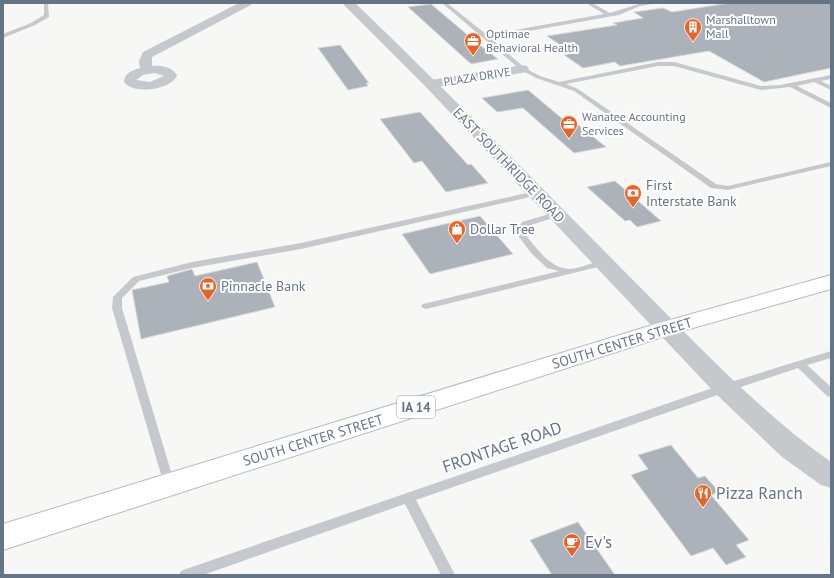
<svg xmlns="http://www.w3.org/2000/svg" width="834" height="578" viewBox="0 0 834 578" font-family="'PT Sans',sans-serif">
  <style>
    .building { fill: #abb2b9; stroke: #d9d9d7 }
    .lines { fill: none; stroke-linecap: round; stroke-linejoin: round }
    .primary-casing { stroke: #b6babe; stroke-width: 2 }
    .service { fill: #c5c8cc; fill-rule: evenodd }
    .minor { fill: #c5c8cc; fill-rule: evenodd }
    .tertiary { fill: #c5c8cc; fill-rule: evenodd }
    .primary { fill: #fff; fill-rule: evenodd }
    .labels { text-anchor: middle; stroke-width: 4; stroke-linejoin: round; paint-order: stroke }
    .far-poi-label { font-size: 12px; fill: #667586; stroke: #fff; text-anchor: start }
    .far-street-label { font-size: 12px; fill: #667586; stroke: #fff }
    .shield { fill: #fff; stroke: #949eaa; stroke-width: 1 }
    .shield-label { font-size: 13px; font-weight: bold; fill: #667586 }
    .street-label { font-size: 14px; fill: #667586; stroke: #fff }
    .poi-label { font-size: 14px; fill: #667586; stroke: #fff; text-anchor: start }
    .near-street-label { font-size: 17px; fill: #667586; stroke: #fff }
    .near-poi-label { font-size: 17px; fill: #667586; stroke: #fff; text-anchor: start }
  </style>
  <rect width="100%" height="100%" fill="#f7f8f5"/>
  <path class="building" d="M729,3H831V68L764,82L709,51L620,66L615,62L583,68L564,55L572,53L547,36L617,25L613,23L643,18L634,12L663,8L672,12Z
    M431,4L477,43L498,59L471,64L408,7Z
    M340,45L369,83H366L368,86L348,90L318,48Z
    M528,90L565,121L572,120L606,147L574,153L523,108L497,112L482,98Z
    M420,112L468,165L471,164L488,183L446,192L422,161L414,163L380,119Z
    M615,181L661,221L637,227L630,220L625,221L587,187Z
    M480,216L513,254L430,274L402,234Z
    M257,262L275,307L141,339L132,290L169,282L167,276L192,269L195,276Z
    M671,445L698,478L705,476L719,492L711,495L749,540L736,545L746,557L726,565L713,548L691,556L631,475L648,469L638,455Z
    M578,522L615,575H552L530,540Z"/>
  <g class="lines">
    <g class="primary-casing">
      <path id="primary" d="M831,275V289L675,333L3,550V524L659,323Z"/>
    </g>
    <path class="service" d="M44,3H48L49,17L35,25L3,38V34L31,23L44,15Z
      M442,3H447L487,35L604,14L586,3H592L610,13L639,4L658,3L640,6L619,15L490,38L525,68L540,76L559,82L658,62H674L761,86L780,85L831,75V79L821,81L831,86V90L814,82L797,86L831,103V108L790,87L761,90L674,66H658L566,84L578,89L716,184L728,186L831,162V166L728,190L711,188L574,91L536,78L521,70Z
      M536,191H539V195L301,249L192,268L139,281L122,298V308L175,485L173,488L169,490L165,488L112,308L113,297L133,277L192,262L301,243Z
      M556,212H559L560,214L559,216L528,226L524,233C536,247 549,268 569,269C577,269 595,262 603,260L607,263L606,265L426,309L423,308L421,306L423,304L559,271L547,268L532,254L516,233L522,222Z
      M831,351V358L807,365L831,387V397L827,396L798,368L729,391L416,500L455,575H441L405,504L203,575H179L181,571L186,569L721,385Z"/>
    <path class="minor" d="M239,3H252L251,5L152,57V66C161,65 172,67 177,75C172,90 133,95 124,82C124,73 133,70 140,68L139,61L143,52ZM155,73L164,76L150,82L136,80L143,75Z
      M523,65L527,66L529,69L527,72L431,88L426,87L425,84L426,81L431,80Z"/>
    <path class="tertiary" d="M342,3H355C448,92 538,184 628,275C693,340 756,409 831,462V488L821,485L782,457L716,394L426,87Z"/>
    <use href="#primary" class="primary"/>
  </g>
  <defs>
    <g id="building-pin" transform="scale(0.9)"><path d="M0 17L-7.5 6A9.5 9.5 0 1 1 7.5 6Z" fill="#e76326" stroke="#fff"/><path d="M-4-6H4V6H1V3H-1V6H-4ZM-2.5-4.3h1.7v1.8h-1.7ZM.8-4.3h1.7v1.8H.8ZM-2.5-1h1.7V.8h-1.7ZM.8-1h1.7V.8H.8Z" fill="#fff"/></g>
    <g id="office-pin" transform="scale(0.9)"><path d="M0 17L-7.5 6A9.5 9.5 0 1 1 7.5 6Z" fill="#e76326" stroke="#fff"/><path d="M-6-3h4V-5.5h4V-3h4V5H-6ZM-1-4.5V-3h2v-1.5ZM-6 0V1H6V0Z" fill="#fff"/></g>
    <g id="bank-pin" transform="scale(0.9)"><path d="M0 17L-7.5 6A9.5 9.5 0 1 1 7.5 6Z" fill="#e76326" stroke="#fff"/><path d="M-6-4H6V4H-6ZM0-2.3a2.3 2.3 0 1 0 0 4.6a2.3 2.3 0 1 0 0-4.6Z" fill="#fff"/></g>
    <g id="shop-pin" transform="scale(0.9)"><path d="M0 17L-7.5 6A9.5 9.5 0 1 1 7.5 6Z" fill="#e76326" stroke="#fff"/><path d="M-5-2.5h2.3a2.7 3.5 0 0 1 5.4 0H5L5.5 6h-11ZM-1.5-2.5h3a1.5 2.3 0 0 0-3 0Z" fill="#fff"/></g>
    <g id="restaurant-pin" transform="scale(0.9)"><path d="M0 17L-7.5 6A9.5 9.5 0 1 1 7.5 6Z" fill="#e76326" stroke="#fff"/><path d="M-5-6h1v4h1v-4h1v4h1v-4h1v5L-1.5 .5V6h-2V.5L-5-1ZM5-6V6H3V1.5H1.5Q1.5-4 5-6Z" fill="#fff"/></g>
    <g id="cafe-pin" transform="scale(0.9)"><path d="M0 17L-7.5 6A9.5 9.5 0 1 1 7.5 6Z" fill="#e76326" stroke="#fff"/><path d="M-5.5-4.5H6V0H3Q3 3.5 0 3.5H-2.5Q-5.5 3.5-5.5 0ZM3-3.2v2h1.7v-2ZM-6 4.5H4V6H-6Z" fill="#fff"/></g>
  </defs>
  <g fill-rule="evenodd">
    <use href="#building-pin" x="693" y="27"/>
    <use href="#office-pin" x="473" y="41"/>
    <use href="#office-pin" x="569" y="124"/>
    <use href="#bank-pin" x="633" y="193"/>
    <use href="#shop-pin" x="457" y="229"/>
    <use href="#bank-pin" x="208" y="286"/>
    <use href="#restaurant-pin" x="703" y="493"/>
    <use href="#cafe-pin" x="572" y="542"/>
  </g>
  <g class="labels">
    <g class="far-poi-label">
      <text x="706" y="24">Marshalltown<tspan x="706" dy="14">Mall</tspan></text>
      <text x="486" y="38">Optimae<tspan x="486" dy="14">Behavioral Health</tspan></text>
      <text x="582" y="121">Wanatee Accounting<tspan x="582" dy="14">Services</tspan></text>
    </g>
    <g class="far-street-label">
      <text transform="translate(477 77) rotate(-9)" y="4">PLAZA DRIVE</text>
    </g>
    <rect class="shield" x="397" y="396" width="38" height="22" rx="3"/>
    <g class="shield-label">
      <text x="416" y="412">IA 14</text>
    </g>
    <g class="street-label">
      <text transform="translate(509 165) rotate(46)" y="5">EAST SOUTHRIDGE ROAD</text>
      <text transform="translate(622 343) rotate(-17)" y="5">SOUTH CENTER STREET</text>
      <text transform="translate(313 440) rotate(-17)" y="5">SOUTH CENTER STREET</text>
    </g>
    <g class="poi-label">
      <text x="646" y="190">First<tspan x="646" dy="16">Interstate Bank</tspan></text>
      <text x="470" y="234">Dollar Tree</text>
      <text x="221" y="291">Pinnacle Bank</text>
    </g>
    <g class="near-street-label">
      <text transform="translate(502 447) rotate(-19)" y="6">FRONTAGE ROAD</text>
    </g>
    <g class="near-poi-label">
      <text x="716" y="499">Pizza Ranch</text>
      <text x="585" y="548">Ev's</text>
    </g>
  </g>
  <rect width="834" height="578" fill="none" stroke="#667586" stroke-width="8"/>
</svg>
